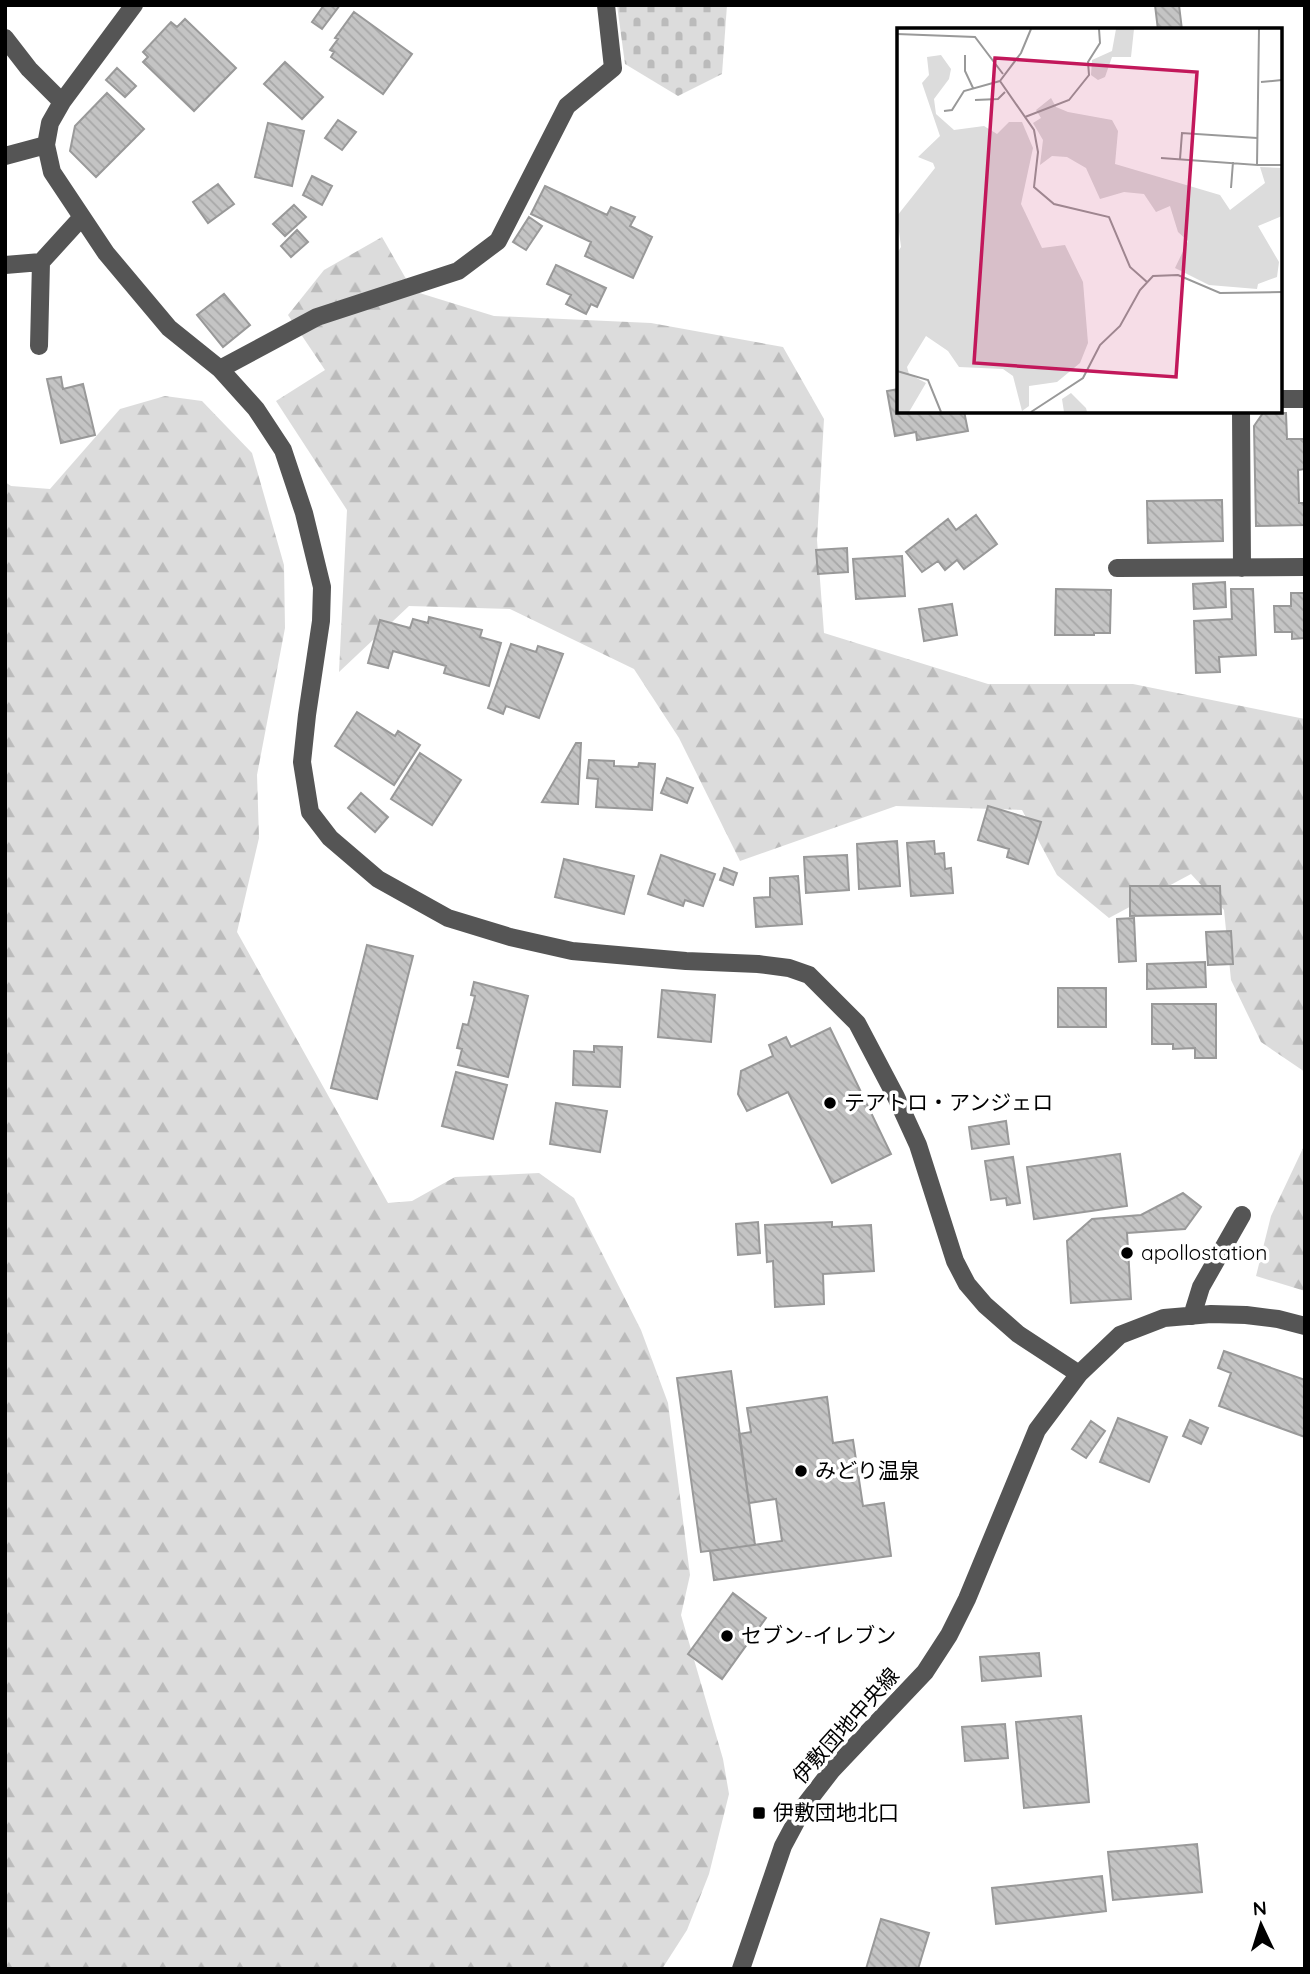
<svg xmlns="http://www.w3.org/2000/svg" width="1310" height="1974" viewBox="0 0 1310 1974" font-family="Quicksand,'Noto Sans JP',sans-serif">
  <style>
    .forest { fill: url(#forest-firs) }
    .cemetery { fill: url(#cemetery-stones) }
    .building { fill: url(#building-back-hatch); stroke: #999; stroke-width: 2 }
    .lines { fill: none; stroke-linecap: round; stroke-linejoin: round }
    .minor { stroke: #555; stroke-width: 18 }
    .poi-dot { fill: #000; stroke: #fff; stroke-width: 2.5 }
    .labels { text-anchor: middle; stroke-width: 7; stroke-linejoin: round; paint-order: stroke }
    .poi-label { font-size: 21px; fill: #000; stroke: #fff; text-anchor: start }
    .street-label { font-size: 21px; fill: #000; stroke: #fff }
    .inset-road { fill: none; stroke: #999; stroke-width: 2 }
    .view { fill: #c2185b; fill-opacity: 0.15; stroke: #c2185b; stroke-width: 3.5 }
    .inset-edge { fill: none; stroke: #000; stroke-width: 3.5 }
  </style>
  <defs>
    <pattern id="forest-firs" width="22" height="20" patternUnits="userSpaceOnUse" patternTransform="scale(1.75)"><rect width="22" height="20" fill="#dcdcdc"/><path d="M5 1l3.5 6h-7zM16 11l3.5 6h-7z" fill="#bbb"/></pattern>
    <pattern id="cemetery-stones" width="16" height="16" patternUnits="userSpaceOnUse" patternTransform="scale(1.75)"><rect width="16" height="16" fill="#dcdcdc"/><path d="M2 7V4a2 2 0 0 1 4 0v3zM10 15v-3a2 2 0 0 1 4 0v3z" fill="#bbb"/></pattern>
    <pattern id="building-back-hatch" width="6" height="6" patternUnits="userSpaceOnUse" patternTransform="scale(1.75)"><rect width="6" height="6" fill="#c4c4c4"/><path d="M-1 5l2 2M0 0l6 6M5-1l2 2" fill="none" stroke="#a7a7a7"/></pattern>
  </defs>
  <rect width="100%" height="100%" fill="#fff"/>
  <path class="forest" d="M382,237L413,291L494,316L651,323L783,347L824,419L817,540L824,633L988,684H1133L1305,719V1072L1261,1042L1231,980L1224,910L1191,874L1109,918L1057,875L1022,810L896,806L740,861L679,738L634,669L510,609L409,606L339,672L347,510L276,401L325,370L288,315L324,270Z
    M165,396L202,401L252,453L284,565L285,628L257,775L259,838L237,932L388,1203L412,1201L455,1177L539,1173L574,1198L641,1330L668,1403L690,1575L681,1615L723,1759L729,1794L709,1874L687,1930L662,1969H5V482L11,486L50,489L120,409Z
    M1305,1144V1291L1256,1276L1271,1216Z"/>
  <path class="cemetery" d="M617,5H727L722,74L678,96L625,64Z"/>
  <path class="building" d="M324,5H340L322,29L312,22Z
    M1155,5H1179L1182,30H1158Z
    M354,12L412,54L383,94L331,57L334,52L330,50L338,39L335,38Z
    M185,19L236,68L194,111L143,62L148,57L143,52L171,22L177,27Z
    M285,62L323,97L302,119L264,84Z
    M117,68L136,86L125,97L106,80Z
    M107,93L144,129L96,177L70,151L75,126Z
    M338,120L356,132L342,150L325,138Z
    M268,123L304,131L292,186L255,177Z
    M312,176L332,186L322,205L303,195Z
    M218,184L234,204L208,223L193,202Z
    M545,186L607,215L611,207L635,217L630,226L652,237L633,278L585,256L591,242L531,214Z
    M294,205L306,217L285,236L273,224Z
    M529,217L542,226L526,250L513,242Z
    M297,230L308,242L291,257L281,246Z
    M556,265L606,288L597,307L591,304L586,314L566,304L571,295L547,284Z
    M224,294L250,325L223,347L197,315Z
    M61,377L63,389L83,384L95,435L61,443L47,379Z
    M899,389V411H964L968,431L917,440L916,432L895,436L887,391Z
    M1263,413H1286L1287,439H1305V469L1298,470L1299,503H1305V525L1256,526L1254,426Z
    M1222,500L1223,541L1148,543L1147,501Z
    M976,515L997,544L964,569L957,560L945,570L938,561L922,572L906,552L948,519L956,530Z
    M847,548L848,572L818,574L816,550Z
    M902,556L905,596L856,599L853,559Z
    M1225,582L1226,607L1194,609L1193,584Z
    M1056,589L1111,590L1110,633H1094V635H1055Z
    M1231,589H1253L1256,655L1219,657L1220,672L1196,673L1194,621L1232,619Z
    M1291,593H1305V638L1292,639V632H1275L1274,606H1291Z
    M952,604L957,635L924,641L919,609Z
    M429,617L482,630L480,637L501,643L489,686L444,673L446,666L393,651L388,668L368,663L380,620L410,628L413,619L428,623Z
    M511,644L536,652L538,646L563,654L539,718L506,706L503,714L488,708Z
    M357,712L395,736L398,731L420,745L394,785L335,746Z
    M576,743H581L578,804L542,802Z
    M420,753L461,780L432,825L391,799Z
    M589,760L614,761V766L638,767L639,763L655,764L652,810L596,807L598,779L587,778Z
    M667,778L693,788L687,803L661,793Z
    M361,793L388,817L375,832L348,808Z
    M988,806L1041,822L1028,864L1007,857L1009,849L978,840Z
    M897,841L900,886L859,889L857,844Z
    M934,841L935,854L944,853L945,869L951,868L953,893L911,896L907,843Z
    M661,855L715,874L703,906L685,900L683,906L648,894Z
    M847,855L849,890L806,893L804,857Z
    M564,859L634,876L624,914L555,897Z
    M724,868L737,873L733,885L720,880Z
    M798,876L802,924L756,927L754,898L770,897V878Z
    M1130,886H1220L1221,914L1130,916Z
    M1134,918L1136,961L1119,962L1117,919Z
    M1231,931L1233,964L1208,965L1206,932Z
    M367,945L413,956L377,1099L331,1088Z
    M1205,962L1206,987L1147,989V964Z
    M474,982L528,996L508,1077L458,1065L462,1049L457,1048L463,1024L468,1025L475,996L471,995Z
    M1058,988H1106V1027H1058Z
    M662,990L715,995L711,1042L658,1037Z
    M1152,1004H1216V1058H1195V1048L1173,1049V1044H1152Z
    M830,1028L891,1154L832,1183L788,1092L747,1111L738,1094L741,1071L773,1056L769,1045L786,1037L791,1047Z
    M594,1046L622,1047L620,1087L573,1085L574,1051L594,1052Z
    M456,1072L507,1085L493,1139L442,1126Z
    M556,1103L607,1111L600,1152L550,1144Z
    M1006,1121L1009,1144L972,1149L969,1127Z
    M1120,1154L1127,1206L1034,1219L1027,1167Z
    M1013,1157L1020,1203L1007,1205L1006,1198L991,1200L985,1161Z
    M1183,1193L1201,1207L1185,1229L1127,1233L1131,1299L1071,1303L1067,1241L1092,1219L1141,1215Z
    M758,1222L760,1253L738,1255L736,1224Z
    M832,1222V1227L871,1225L874,1271L823,1274L824,1304L775,1307L773,1261L767,1262L765,1225Z
    M1224,1351L1305,1380V1437L1219,1406L1231,1373L1218,1368Z
    M731,1371L755,1545L701,1552L677,1378Z
    M827,1397L833,1443L853,1440L863,1506L884,1503L891,1556L714,1580L710,1551L782,1541L776,1499L749,1503L739,1434L751,1432L747,1408Z
    M1118,1418L1167,1437L1149,1482L1100,1462Z
    M1190,1420L1208,1428L1201,1444L1183,1436Z
    M1091,1421L1105,1431L1086,1458L1072,1449Z
    M733,1593L766,1618L722,1679L688,1654Z
    M1039,1653L1041,1676L982,1681L980,1657Z
    M1081,1716L1089,1802L1024,1808L1016,1722Z
    M1005,1724L1008,1758L965,1761L962,1727Z
    M1197,1844L1202,1892L1113,1900L1108,1852Z
    M1102,1876L1106,1911L996,1924L992,1888Z
    M881,1919L929,1933L918,1969H866Z"/>
  <g class="lines">
    <path class="minor" d="M134,5L62,102L50,123L46,145L52,172L106,253L169,328L220,369L256,409L283,450L304,513L322,587L321,621L307,715L302,762L310,812L330,838L378,879L448,918L510,937L572,951L686,961L758,964L789,968L809,975L857,1023L896,1097L918,1145L955,1261L967,1284L985,1305L1018,1334L1079,1374
      M5,38L29,69L62,102
      M5,156L46,145
      M5,265L41,262L82,217
      M39,346L41,262
      M220,369L317,317L458,271L498,241L567,106L613,68L606,5
      M1280,399H1305
      M1241,411L1242,568
      M1117,568L1305,567
      M1192,1316L1201,1287L1242,1215
      M741,1969L783,1846L805,1805L832,1770L925,1672L949,1635L967,1599L1037,1430L1079,1374L1120,1335L1164,1318L1211,1314L1246,1315L1278,1319L1305,1326"/>
  </g>
  <g class="poi-dot">
    <circle cx="830" cy="1103" r="7"/>
    <circle cx="1127" cy="1253" r="7"/>
    <circle cx="801" cy="1471" r="7"/>
    <circle cx="727" cy="1636" r="7"/>
    <rect x="752" y="1806" width="14" height="14" rx="3.5"/>
  </g>
  <g class="labels">
    <g class="poi-label">
      <text x="844" y="1110">テアトロ・アンジェロ</text>
      <text x="1141" y="1260">apollostation</text>
      <text x="815" y="1478">みどり温泉</text>
      <text x="741" y="1643">セブン-イレブン</text>
      <text x="773" y="1820">伊敷団地北口</text>
    </g>
    <g class="street-label">
      <text transform="translate(846 1726) rotate(-48)" y="7">伊敷団地中央線</text>
    </g>
  </g>
  <g transform="translate(897 28)">
    <rect width="385" height="385" fill="#fff"/>
    <path d="M44,27L54,41L52,51L37,71L39,86L57,102L87,98L100,106L112,94H125L136,120L124,176L145,220L168,217L186,254L191,315L183,335L160,354L132,358V378L125,383L116,348L106,341L62,339L51,323L29,308L10,339L12,346L29,355L12,384H0V225L4,219L0,188L38,140L36,135L21,129L43,108L25,55L32,47L30,29ZM154,70L159,79L171,84L215,92L221,103L218,136L323,167L333,182L368,155L363,139L385,140V188L361,198L382,234L380,249L361,256L360,261L312,257L278,240L291,213L281,204L273,178L259,184L247,166L227,164L203,171L189,140L170,129L155,128L143,137L146,112L136,95L144,90L139,82ZM174,365L189,380L190,384H167L165,371Z" fill="#dcdcdc"/>
    <path d="M219,1H237L234,29H215L208,49L201,52L194,47L195,32L215,23Z" fill="#dcdcdc"/>
    <path class="inset-road" d="M134,1L124,25L103,53L137,102L141,124L137,159L157,176L212,189L233,239L250,254M0,6L78,9L106,46M68,27V43L76,60M364,54L385,52M78,72L101,71L108,64M47,83L55,82L67,63L103,53M128,89L172,72L192,47L191,34L203,15L202,1M264,130L360,137L362,1M283,131L285,105L360,110M360,137H385M334,160L336,134M0,343L31,352L44,384M134,384L186,350L203,317L223,298L243,262L256,248L281,247L323,265L385,264"/>
    <path class="view" d="M98,30L300,44L279,349L77,335Z"/>
    <rect width="385" height="385" class="inset-edge"/>
  </g>
  <rect width="1310" height="1974" fill="none" stroke="#000000" stroke-width="14"/>
  <g transform="translate(1261 1925) rotate(356)" stroke="#ffffff" stroke-width="5" paint-order="stroke">
  <path d="M0-5L12 26L0 18L-12 26Z" fill="#000000"/>
  <text y="-10" font-size="19" font-weight="bold" text-anchor="middle" fill="#000000">N</text>
  </g>
</svg>
